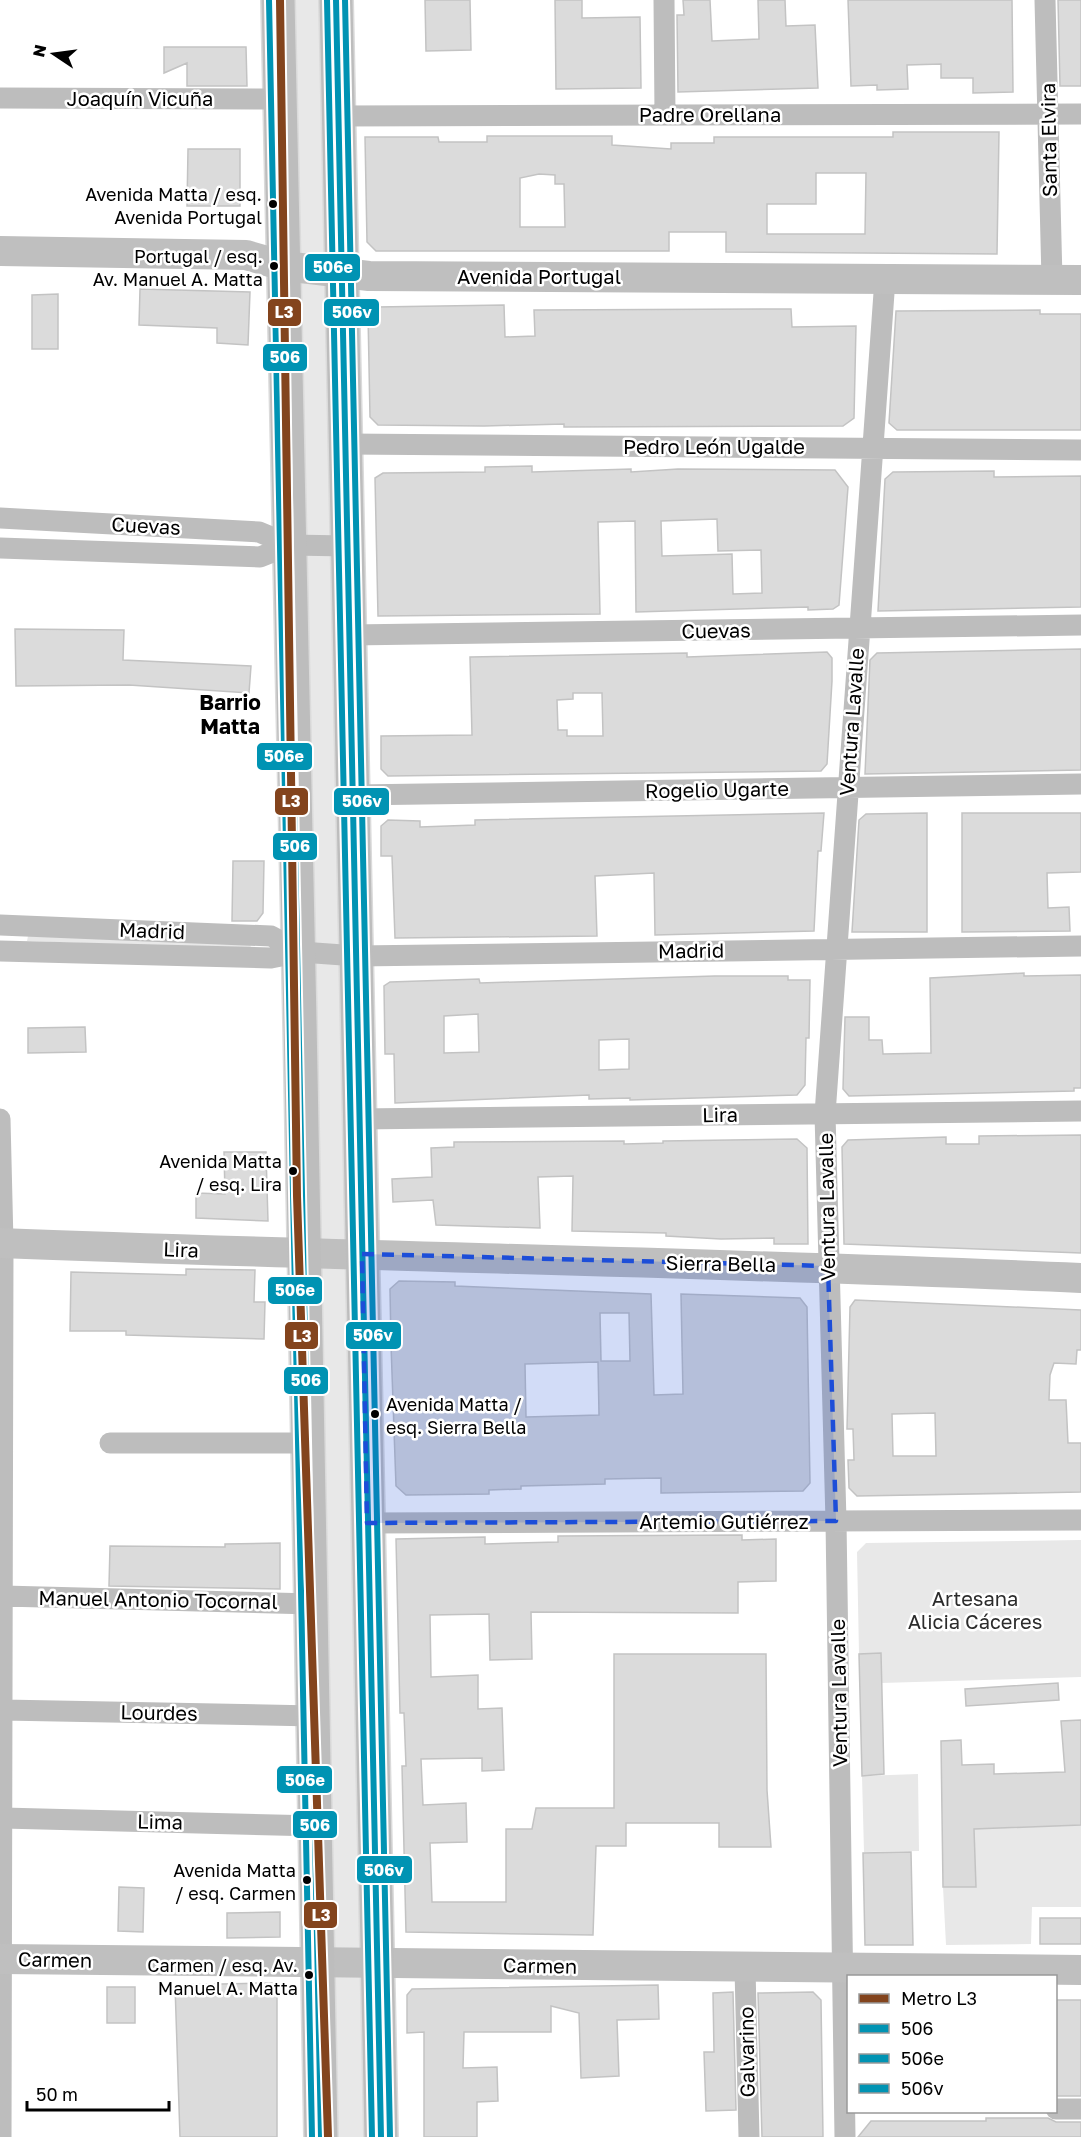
<svg xmlns="http://www.w3.org/2000/svg" width="1081" height="2137" viewBox="0 0 1081 2137" font-family="'Golos Text',sans-serif">
  <style>
    .green { fill: #e8e8e8 }
    .building { fill: #dbdbdb; stroke: #c3c3c3; stroke-width: 1.5; fill-rule: evenodd }
    .lines { fill: none; stroke-linecap: round; stroke-linejoin: round }
    .primary-casing { stroke: #dbdbdb; stroke-width: 36 }
    .street { stroke: #bdbdbd; stroke-width: 21 }
    .secondary { stroke: #bfbfbf; stroke-width: 30 }
    .primary { stroke: #bdbdbd; stroke-width: 33 }
    .bus-1-casing { stroke: #fff; stroke-width: 10 }
    .bus-2-casing { stroke: #fff; stroke-width: 10 }
    .bus-3-casing { stroke: #fff; stroke-width: 10 }
    .bus-1 { stroke: #0093b3; stroke-width: 6 }
    .bus-2 { stroke: #0093b3; stroke-width: 6 }
    .bus-3 { stroke: #0093b3; stroke-width: 6 }
    .metro-1-casing { stroke: #fff; stroke-width: 12 }
    .metro-1 { stroke: #83441d; stroke-width: 8 }
    .marked { fill: #1d4ed8; fill-opacity: 0.2; stroke: #1d4ed8; stroke-width: 4.5; stroke-dasharray: 12 8; stroke-linejoin: round }
    .bus-dot { fill: #000; stroke: #fff; stroke-width: 2 }
    .labels { text-anchor: middle; stroke-width: 5; stroke-linejoin: round; paint-order: stroke }
    .bus-label { font-size: 18px; fill: #000; stroke: #fff; text-anchor: end }
    .street-label { font-size: 20px; fill: #000; stroke: #fff }
    .park-label { font-size: 20px; fill: #2c2c2c; stroke: #fff }
    .neighbourhood-label { font-size: 21px; font-weight: bold; fill: #000; stroke: #fff }
    .line-badge { stroke: #fff; stroke-width: 2 }
    .badge-label { font-size: 16px; text-anchor: middle; font-weight: bold; fill: #fff }
  </style>
  <rect width="100%" height="100%" fill="#fff"/>
  <path class="green" d="M293,0H321L368,2137H338Z
    M28,936L250,941L251,949L27,941Z
    M1081,1540V1677L881,1683V1654H859L857,1552L866,1543Z
    M918,1774L919,1851L864,1852L862,1776Z
    M1081,1825V1907H1032L1031,1944L946,1945L943,1887H976L974,1829Z"/>
  <path class="building" d="M425,0H470L471,50L426,51Z
    M555,0H582V18L640,17L641,88L556,89Z
    M683,0H710L712,41L759,39L758,0H785L786,26L815,25L818,88L678,92L677,15H684Z
    M848,0H1012L1013,92L973,93V78H941V64L907,65L908,89L877,90V85L851,86Z
    M1058,0H1081V86H1060Z
    M164,47H246L247,86H187V63L164,73Z
    M893,132H999L997,254L726,252V232H669V251H376L367,242L365,137H438L439,142H487V136H612V145L671,149V143H714V137H893ZM816,173H866L865,234H767V204H816ZM539,174L555,175V184H564L565,227H520V178Z
    M188,149H240V206H187Z
    M140,289L250,292L248,345L217,343V328L139,325Z
    M58,294V349H32V295Z
    M504,305L505,337L535,336L534,310L791,309L792,327L856,326L854,418L843,426L564,427V424L484,426L378,425L370,417L368,314L376,307Z
    M1040,310V314H1081V430H897L889,423L896,311Z
    M532,466V472L631,469V472L678,469L835,470L848,487L839,605L833,609L808,610V607L636,612L635,521L598,522L600,614L378,616L375,478L383,473L485,472V467ZM717,519L718,551L761,550L762,593L733,594L732,554L662,556L661,521Z
    M994,471V477L1081,476V607L878,611L885,479L893,472Z
    M15,629L124,630L123,660L251,666L249,693L129,685L16,686Z
    M1081,649V770L865,774L870,660L877,653Z
    M827,652L832,658V681L827,764L821,771L388,776L381,769V736L472,735L470,657L687,653V657ZM573,693H602L603,736H567V730H558L557,700L573,699Z
    M824,813L821,851H818L814,931L655,935L654,873L595,876L597,936L395,938L392,856H381V826L388,820L420,821V827L475,825V820Z
    M927,813V932H852L859,820L866,814Z
    M962,813H1081V872L1047,873L1048,908L1069,907L1070,931L962,932Z
    M233,861H264L263,913L257,921H232Z
    M1024,973V976L1081,975V1088H1074V1091L849,1096L843,1089L845,1017H869V1040H882L883,1054L931,1053L930,978Z
    M715,976H788V980H810L809,1038H806L805,1085L797,1095L630,1100V1098L589,1099V1095L395,1103L394,1054H385L384,986L390,982L479,979L480,983ZM478,1014L479,1052L444,1053V1016ZM629,1039V1069L599,1070V1040Z
    M85,1027L86,1052L28,1053V1028Z
    M1081,1135V1253L844,1244L842,1147L848,1140L946,1137V1144H979V1136Z
    M797,1139L807,1148L808,1244H774V1238L721,1239L666,1236V1233L572,1231L573,1176L538,1177L540,1228L436,1225L433,1200L393,1202L392,1179L432,1177L431,1148L454,1147V1142L624,1141V1144L663,1143V1141Z
    M224,1152H266L268,1221L196,1218V1193L225,1194Z
    M186,1269L255,1270L254,1302H265L264,1339L126,1335V1331H70L71,1272L186,1275Z
    M399,1281L455,1282V1286L651,1294L654,1395L683,1394L681,1294L800,1298L807,1307L810,1483L803,1491L661,1493V1478L605,1479V1484L521,1486V1489L489,1490V1494L406,1495L396,1486L391,1345L390,1289ZM600,1313H629L630,1361H601ZM598,1362L599,1415L526,1417L525,1364Z
    M855,1300L1081,1310V1350H1077L1076,1364L1054,1363L1050,1375L1049,1400H1066L1068,1443H1081V1492L857,1496L849,1488L848,1460H854L853,1429H847L850,1307ZM935,1413L936,1456H893L892,1414Z
    M742,1535V1540L776,1539V1581L738,1582V1613L531,1612L532,1659L490,1660L489,1614L430,1615L431,1677L478,1675V1709L502,1708L504,1770L482,1771V1758L421,1759L423,1805L466,1803L467,1842L430,1843L432,1902H506V1829H532L536,1808H614V1654H766L767,1790L771,1847H719V1823H626V1846H596L593,1935L406,1932L402,1766H406L404,1713H400L396,1539L485,1537V1544L558,1542V1536Z
    M280,1543V1589L109,1586L110,1546L225,1547V1544Z
    M881,1653L884,1774L862,1776L859,1654Z
    M1058,1683L1059,1700L966,1706L965,1689Z
    M1081,1720V1825L974,1829L976,1887H943L941,1741L961,1740L962,1765L994,1764V1774L1065,1772L1061,1721Z
    M911,1852L913,1945H865L863,1853Z
    M119,1887L144,1888L143,1932L118,1931Z
    M280,1912V1937L227,1938V1913Z
    M1040,1918H1081V1944H1040Z
    M272,1983L277,1988V2137H180L175,1985Z
    M658,1985L659,2019L617,2020L619,2076L581,2078L579,2013L551,2006V2032H464L463,2068L497,2067L498,2101L477,2102V2137H424V2032L407,2033V1995L412,1989Z
    M107,1987H135V2023H107Z
    M733,1992L736,2110L706,2111L704,2052H714L713,1993Z
    M813,1992L821,2000L823,2137H762L758,1993Z
    M1056,2000H1081V2096H1056Z
    M986,2118H1048L1056,2122H1081V2137H858L871,2121H986Z"/>
  <g class="lines">
    <g class="primary-casing">
      <path id="primary" d="M278,0C293,712 310,1425 321,2137
        M336,0L381,2137"/>
    </g>
    <path class="street" d="M664,0L665,115
      M1045,0L1052,280
      M0,98L280,99
      M339,116L1081,114
      M346,444L1081,450
      M0,518L259,532L290,545L348,546
      M0,548L260,557L290,545
      M350,635L1081,625
      M354,795L1081,784
      M0,925L271,936L301,952
      M0,951L271,958L301,952L357,956L1081,946
      M0,1119L3,1243L1,2137
      M358,1119L1081,1111
      M110,1443H309
      M367,1523L1081,1520
      M3,1596L313,1604
      M3,1710L315,1716
      M3,1818L317,1826
      M745,1968L749,2137
      M1056,2109H1081
      M845,2137L836,1521L825,1114L885,279"/>
    <path class="secondary" d="M0,251L246,255L284,266L369,276L1081,280
      M0,1243C360,1257 721,1262 1081,1278
      M0,1959L1081,1970"/>
    <use href="#primary" class="primary"/>
    <g class="bus-1-casing">
      <path id="bus-1" d="M278,0L321,2137
        M336,0L381,2137"/>
    </g>
    <g class="bus-2-casing">
      <path id="bus-2" d="M269,0L312,2137
        M327,0L372,2137"/>
    </g>
    <g class="bus-3-casing">
      <path id="bus-3" d="M345,0L390,2137"/>
    </g>
    <use href="#bus-1" class="bus-1"/>
    <use href="#bus-2" class="bus-2"/>
    <use href="#bus-3" class="bus-3"/>
    <g class="metro-1-casing">
      <path id="metro-1" d="M280,0L297,1196L328,2137"/>
    </g>
    <use href="#metro-1" class="metro-1"/>
  </g>
  <path class="marked" d="M362,1254L828,1266L836,1521L367,1523Z"/>
  <g class="bus-dot">
    <circle cx="273" cy="204" r="5"/>
    <circle cx="274" cy="266" r="5"/>
    <circle cx="293" cy="1171" r="5"/>
    <circle cx="375" cy="1414" r="5"/>
    <circle cx="307" cy="1880" r="5"/>
    <circle cx="309" cy="1975" r="5"/>
  </g>
  <g class="labels">
    <g class="bus-label">
      <text x="262" y="201">Avenida Matta / esq.<tspan x="262" dy="23">Avenida Portugal</tspan></text>
      <text x="263" y="263">Portugal / esq.<tspan x="263" dy="23">Av. Manuel A. Matta</tspan></text>
      <text x="282" y="1168">Avenida Matta<tspan x="282" dy="23">/ esq. Lira</tspan></text>
      <text x="386" y="1411" text-anchor="start">Avenida Matta /<tspan x="386" dy="23">esq. Sierra Bella</tspan></text>
      <text x="296" y="1877">Avenida Matta<tspan x="296" dy="23">/ esq. Carmen</tspan></text>
      <text x="298" y="1972">Carmen / esq. Av.<tspan x="298" dy="23">Manuel A. Matta</tspan></text>
    </g>
    <g class="street-label">
      <text x="140" y="106">Joaquín Vicuña</text>
      <text x="710" y="122">Padre Orellana</text>
      <text transform="translate(1049 140) rotate(-91)" y="7">Santa Elvira</text>
      <text x="539" y="284">Avenida Portugal</text>
      <text x="714" y="454">Pedro León Ugalde</text>
      <text transform="translate(146 526) rotate(3)" y="7">Cuevas</text>
      <text transform="translate(716 631) rotate(-1)" y="7">Cuevas</text>
      <text transform="translate(852 722) rotate(-86)" y="7">Ventura Lavalle</text>
      <text transform="translate(717 790) rotate(-1)" y="7">Rogelio Ugarte</text>
      <text transform="translate(152 931) rotate(2)" y="7">Madrid</text>
      <text transform="translate(691 951) rotate(-1)" y="7">Madrid</text>
      <text transform="translate(720 1115) rotate(-1)" y="7">Lira</text>
      <text transform="translate(827 1207) rotate(-91)" y="7">Ventura Lavalle</text>
      <text transform="translate(181 1250) rotate(2)" y="7">Lira</text>
      <text transform="translate(721 1264) rotate(1)" y="7">Sierra Bella</text>
      <text x="724" y="1529">Artemio Gutiérrez</text>
      <text transform="translate(158 1600) rotate(1)" y="7">Manuel Antonio Tocornal</text>
      <text transform="translate(839 1693) rotate(-91)" y="7">Ventura Lavalle</text>
      <text transform="translate(159 1713) rotate(1)" y="7">Lourdes</text>
      <text transform="translate(160 1822) rotate(1)" y="7">Lima</text>
      <text transform="translate(55 1960) rotate(1)" y="7">Carmen</text>
      <text transform="translate(540 1966) rotate(1)" y="7">Carmen</text>
      <text transform="translate(747 2052) rotate(-91)" y="7">Galvarino</text>
    </g>
    <g class="park-label">
      <text x="975" y="1606">Artesana<tspan x="975" dy="23">Alicia Cáceres</tspan></text>
    </g>
    <g class="neighbourhood-label">
      <text x="230" y="710">Barrio<tspan x="230" dy="24">Matta</tspan></text>
    </g>
  </g>
  <g class="line-badge">
    <rect x="304" y="253" width="57" height="29" rx="6" fill="#0093b3"/>
    <rect x="323" y="298" width="57" height="29" rx="6" fill="#0093b3"/>
    <rect x="267" y="298" width="35" height="29" rx="6" fill="#83441d"/>
    <rect x="262" y="343" width="46" height="29" rx="6" fill="#0093b3"/>
    <rect x="256" y="742" width="57" height="29" rx="6" fill="#0093b3"/>
    <rect x="333" y="787" width="57" height="29" rx="6" fill="#0093b3"/>
    <rect x="274" y="787" width="35" height="29" rx="6" fill="#83441d"/>
    <rect x="272" y="832" width="46" height="29" rx="6" fill="#0093b3"/>
    <rect x="267" y="1276" width="56" height="29" rx="6" fill="#0093b3"/>
    <rect x="345" y="1321" width="57" height="29" rx="6" fill="#0093b3"/>
    <rect x="284" y="1321" width="35" height="29" rx="6" fill="#83441d"/>
    <rect x="283" y="1366" width="46" height="29" rx="6" fill="#0093b3"/>
    <rect x="276" y="1765" width="57" height="29" rx="6" fill="#0093b3"/>
    <rect x="292" y="1810" width="46" height="29" rx="6" fill="#0093b3"/>
    <rect x="356" y="1855" width="57" height="29" rx="6" fill="#0093b3"/>
    <rect x="303" y="1901" width="35" height="28" rx="6" fill="#83441d"/>
  </g>
  <g class="badge-label">
    <text x="333" y="273">506e</text>
    <text x="352" y="318">506v</text>
    <text x="284" y="318">L3</text>
    <text x="285" y="363">506</text>
    <text x="284" y="762">506e</text>
    <text x="362" y="807">506v</text>
    <text x="291" y="807">L3</text>
    <text x="295" y="852">506</text>
    <text x="295" y="1296">506e</text>
    <text x="373" y="1341">506v</text>
    <text x="302" y="1342">L3</text>
    <text x="306" y="1386">506</text>
    <text x="305" y="1786">506e</text>
    <text x="315" y="1831">506</text>
    <text x="384" y="1876">506v</text>
    <text x="321" y="1921">L3</text>
  </g>
  <rect x="847" y="1975" width="210" height="138" fill="#ffffff" stroke="#999999" stroke-width="1.5"/>
  <rect x="859" y="1994" width="30" height="9" fill="#83441d" stroke="#999999" stroke-width="1.5"/>
  <text x="901" y="2005" font-size="18" fill="#000000">Metro L3</text>
  <rect x="859" y="2024" width="30" height="9" fill="#0093b3" stroke="#999999" stroke-width="1.5"/>
  <text x="901" y="2035" font-size="18" fill="#000000">506</text>
  <rect x="859" y="2054" width="30" height="9" fill="#0093b3" stroke="#999999" stroke-width="1.5"/>
  <text x="901" y="2065" font-size="18" fill="#000000">506e</text>
  <rect x="859" y="2084" width="30" height="9" fill="#0093b3" stroke="#999999" stroke-width="1.5"/>
  <text x="901" y="2095" font-size="18" fill="#000000">506v</text>
  <g transform="translate(54 54) rotate(283)" stroke="#ffffff" stroke-width="4.5" paint-order="stroke">
  <path d="M0-4.5L10 22L0 15L-10 22Z" fill="#000000"/>
  <text y="-9" font-size="16" font-weight="bold" text-anchor="middle" fill="#000000">N</text>
  </g>
  <path d="M27 2101v9h142v-9" fill="none" stroke="#000000" stroke-width="3"/>
  <text x="36" y="2101" font-size="18" fill="#000000" stroke="#ffffff" stroke-width="4.5" paint-order="stroke">50 m</text>
</svg>
